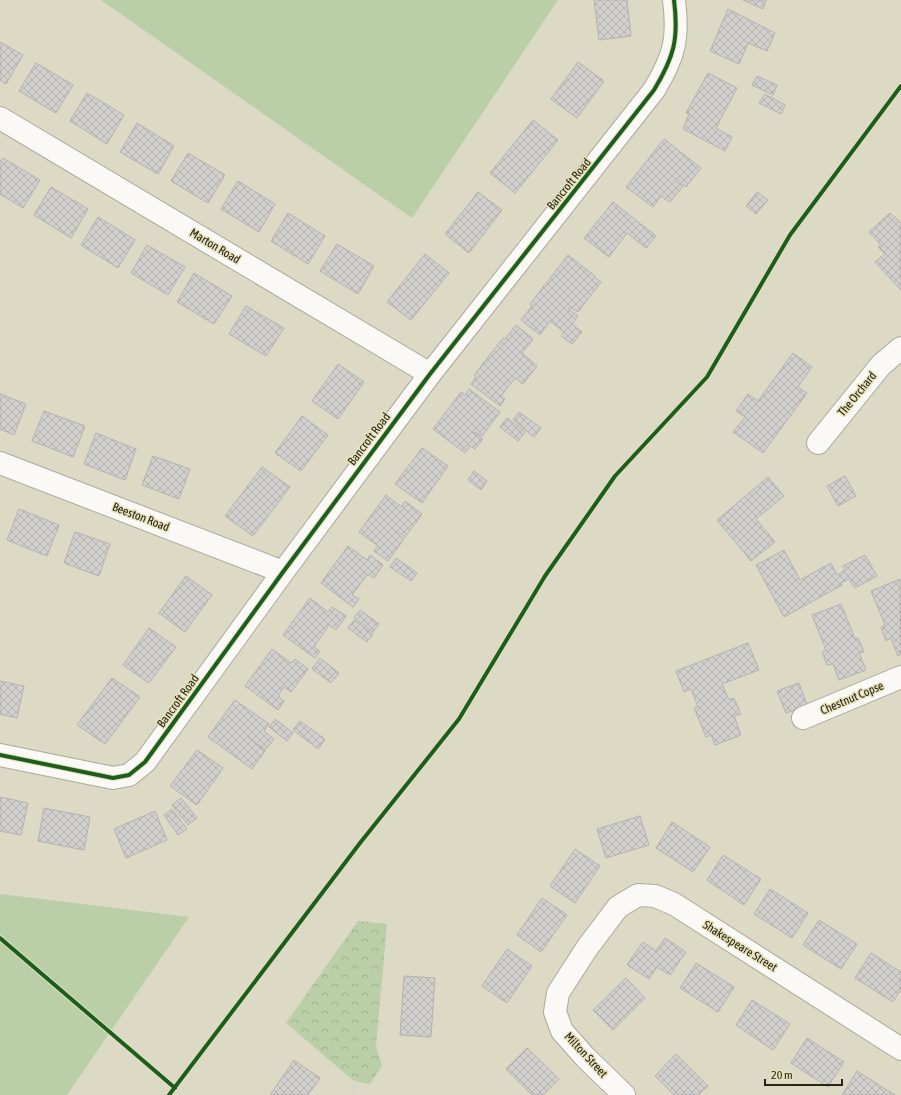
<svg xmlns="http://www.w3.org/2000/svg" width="901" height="1095" viewBox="0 0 901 1095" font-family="'Asap Condensed',sans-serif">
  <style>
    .green { fill: #bacea8 }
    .park { fill: url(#park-crowns) }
    .building { fill: url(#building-cross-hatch); stroke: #b4b2af }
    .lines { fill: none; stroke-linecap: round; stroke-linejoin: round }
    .minor-casing { stroke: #aba999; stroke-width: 24 }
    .path { stroke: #d4d3cd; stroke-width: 2.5; stroke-dasharray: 4 2; stroke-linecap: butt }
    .minor { stroke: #faf9f6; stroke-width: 22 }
    .cycleway-casing { stroke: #e6e0bb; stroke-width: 6 }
    .cycleway { stroke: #1b5e20; stroke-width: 4 }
    .labels { text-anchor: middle; stroke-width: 3; stroke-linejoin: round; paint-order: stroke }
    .street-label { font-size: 12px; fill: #272416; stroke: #e6e0bb }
  </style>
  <defs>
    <pattern id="park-crowns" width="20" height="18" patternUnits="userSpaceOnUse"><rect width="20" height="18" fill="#bacea8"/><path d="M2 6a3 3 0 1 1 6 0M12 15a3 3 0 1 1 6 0" fill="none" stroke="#a0b190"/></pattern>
    <pattern id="building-cross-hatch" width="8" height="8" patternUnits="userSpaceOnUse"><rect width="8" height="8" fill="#d2d0cd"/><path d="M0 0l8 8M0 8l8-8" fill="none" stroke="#b4b2af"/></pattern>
  </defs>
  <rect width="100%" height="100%" fill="#dcd9c5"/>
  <path class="green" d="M101,0H558L412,218Z
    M0,894L189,917L67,1095H0Z"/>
  <path class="park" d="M358,921L387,924L376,1046L382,1066L370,1084L354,1081L286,1023Z"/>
  <path class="building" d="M594,0H627L631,36L599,40Z
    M743,0H766L763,9Z
    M728,9L775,33L767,51L748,43L739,64L710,51Z
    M0,42L23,55L6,84L0,80Z
    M578,62L604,81L577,118L551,99Z
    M36,63L73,85L56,113L19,91Z
    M708,73L737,88L716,128L732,137L725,151L683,129L689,114L686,113Z
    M757,76L777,85L773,95L752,85Z
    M87,93L124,115L107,144L70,121Z
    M765,94L785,105L781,114L759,103Z
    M533,120L558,140L515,193L490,173Z
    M137,123L174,146L158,174L120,152Z
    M664,139L701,168L686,187L676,178L675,180L683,186L670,202L661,196L653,207L626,187Z
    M188,153L225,175L208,203L171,181Z
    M3,158L40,180L23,208L0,194V162Z
    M238,181L275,204L259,232L221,209Z
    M51,187L88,209L71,238L34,215Z
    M478,192L502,210L469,253L445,234Z
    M757,192L768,200L756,214L746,206Z
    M613,202L656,236L646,248L627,233L609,257L584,238Z
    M288,213L325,236L308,264L271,241Z
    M890,213L901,223V290L875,262L885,254L878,247L881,245L869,232Z
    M98,217L135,240L118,268L81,245Z
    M337,244L374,266L358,294L320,271Z
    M147,245L185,267L168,295L131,273Z
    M425,254L449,273L411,320L387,302Z
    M568,255L595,276L594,277L601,282L578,312L570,307L569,309L578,316L572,324L582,332L572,344L561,336L564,332L550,321L540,335L521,320L532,306L530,304Z
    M194,273L232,296L214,324L177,302Z
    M246,306L284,328L266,356L229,334Z
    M516,325L533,339L522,353L537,366L523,384L515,378L501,396L505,399L500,406L471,384L476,377L474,375L503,338L505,339Z
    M793,353L812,367L798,387L807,393L763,453L733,432L745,417L736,411L748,394L758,401Z
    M338,364L364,382L338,419L312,401Z
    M469,389L500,412L482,436L473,432L483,439L475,449L470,446L465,453L433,429L461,392L465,395Z
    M0,394L26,404L14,435L0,429Z
    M44,411L85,426L73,457L32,441Z
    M519,412L541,428L534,437L513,420Z
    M302,416L328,435L301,471L275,453Z
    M507,418L525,432L518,441L500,427Z
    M96,433L136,449L125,480L84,464Z
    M422,448L448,466L422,503L395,484Z
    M153,456L190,469L179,499L142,485Z
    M262,467L290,487L253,536L225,516Z
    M474,471L487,481L481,490L468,480Z
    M845,476L856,496L838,506L827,486Z
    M768,477L784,496L756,519L775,542L751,561L717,520Z
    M386,495L401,507L405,501L422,514L405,537L398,532L397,534L404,539L388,561L374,551L378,546L359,532Z
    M19,509L59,525L47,556L7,540Z
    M75,532L110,544L99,576L64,563Z
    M348,546L367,560L370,555L383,565L374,578L368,574L352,595L359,599L353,607L321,583Z
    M784,550L800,580L831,563L837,575L845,570L843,566L865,555L877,576L855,588L849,579L841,583L842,585L784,617L756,565Z
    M396,558L417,573L411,581L390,567Z
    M186,576L212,595L185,632L159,613Z
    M900,579L901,654L898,656L891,638L886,641L881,627L885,625L871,591Z
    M310,598L328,612L332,607L346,616L336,630L329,625L314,647L320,651L315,658L283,635Z
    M841,604L855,639L858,638L864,652L859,653L866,670L839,680L833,664L827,665L822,652L826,650L812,615Z
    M360,610L379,624L373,632L354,618Z
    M354,620L373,634L367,642L348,628Z
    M149,628L176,647L149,683L123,665Z
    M748,643L759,670L722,684L729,700L734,698L741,714L734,716L741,735L715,745L711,735L706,737L694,708L698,707L691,689L684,692L676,671Z
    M272,649L291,663L295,659L308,669L291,692L284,687L278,696L284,701L278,710L245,686Z
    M320,658L339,673L331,683L312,669Z
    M112,678L140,697L105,744L77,725Z
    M0,681L24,686L17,718L0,714Z
    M799,683L807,705L786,713L777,691Z
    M235,700L269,724L264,731L274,739L265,750L248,737L265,751L252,769L208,737Z
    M275,719L293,733L287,741L269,727Z
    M300,721L325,739L318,749L293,730Z
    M197,750L223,768L197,805L170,786Z
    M0,797L28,803L21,835L0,831Z
    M181,798L197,818L188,825L172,805Z
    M44,808L90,817L84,850L38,841Z
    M172,809L187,829L178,835L164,815Z
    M155,811L167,840L126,858L114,829Z
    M640,816L649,845L606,858L597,829Z
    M672,822L710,847L693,872L656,848Z
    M575,849L600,866L575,903L550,886Z
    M723,855L761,879L744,905L707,880Z
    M770,889L808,913L792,938L754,914Z
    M542,898L567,915L541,952L517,935Z
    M819,920L857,944L841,969L803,945Z
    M665,938L686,952L670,975L657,967L649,979L627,965L643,942L656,951Z
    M507,949L532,966L507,1003L482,986Z
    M871,953L901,972V989L893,1002L855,978Z
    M696,963L734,987L718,1012L680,988Z
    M404,976L435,978L431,1037L400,1035Z
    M626,978L645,998L613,1030L593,1010Z
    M752,1000L790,1024L773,1050L736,1025Z
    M807,1038L844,1062L828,1087L791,1063Z
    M527,1048L559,1079L543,1095H532L506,1069Z
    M676,1054L708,1086L698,1095H674L655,1076Z
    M294,1060L320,1078L308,1095H270Z
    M857,1071L895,1095H842Z"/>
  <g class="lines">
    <g class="minor-casing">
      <path id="minor" d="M0,118L430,374
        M818,443L881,365L901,348
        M0,463L283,572
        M803,718L901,677
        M0,755L113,778L129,775L145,762L283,572L430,374L654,90C674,57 679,39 674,0
        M624,1095L585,1057L562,1031L555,1012L558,993L587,948L618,907L638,895L655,896L674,904L901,1049"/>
    </g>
    <path class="path" d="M355,1095L353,1088L358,1081"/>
    <use href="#minor" class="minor"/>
    <g class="cycleway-casing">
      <path id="cycleway" d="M0,755L113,778L129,775L145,762L283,572L430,374L654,90C674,57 679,39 674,0
        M0,938L175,1088
        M169,1095L360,843L459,719L545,576L615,476L707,377L790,235L901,86"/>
    </g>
    <use href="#cycleway" class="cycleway"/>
  </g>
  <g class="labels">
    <g class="street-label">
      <text transform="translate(569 184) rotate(-51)" y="4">Bancroft Road</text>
      <text transform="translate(215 246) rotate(31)" y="4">Marton Road</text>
      <text transform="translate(857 394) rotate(-51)" y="4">The Orchard</text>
      <text transform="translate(369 439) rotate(-53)" y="4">Bancroft Road</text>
      <text transform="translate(141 517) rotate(21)" y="4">Beeston Road</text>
      <text transform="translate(852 698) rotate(-23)" y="4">Chestnut Copse</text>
      <text transform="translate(178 701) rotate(-54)" y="4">Bancroft Road</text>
      <text transform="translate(740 946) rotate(32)" y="4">Shakespeare Street</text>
      <text transform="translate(586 1055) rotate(47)" y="4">Milton Street</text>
    </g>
  </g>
  <path d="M765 1079v6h77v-6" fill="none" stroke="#272416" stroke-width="2"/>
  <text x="771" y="1079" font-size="12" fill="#272416" stroke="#e6e0bb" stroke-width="3" paint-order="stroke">20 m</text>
</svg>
